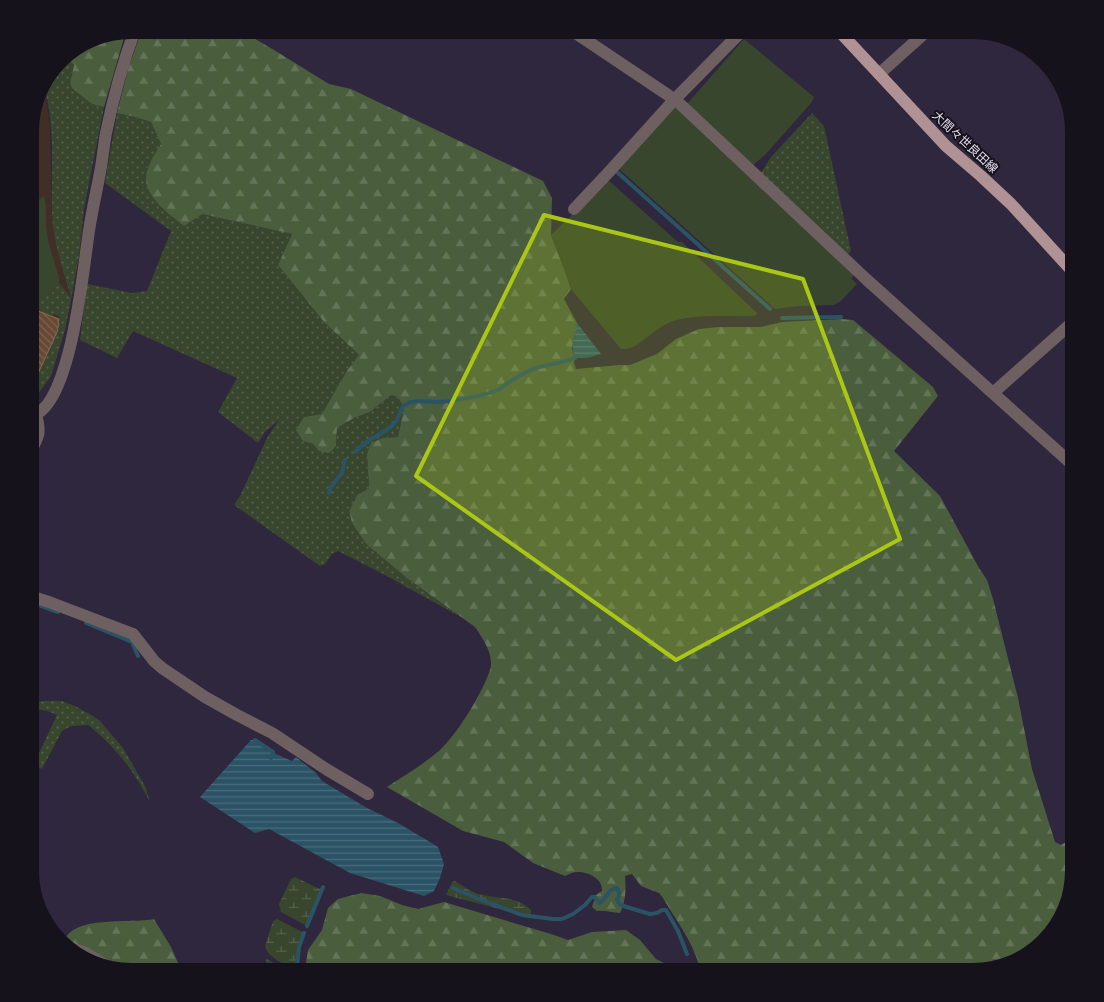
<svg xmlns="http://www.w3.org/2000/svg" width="1104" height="1002" viewBox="0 0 1104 1002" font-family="'Noto Sans','Noto Sans JP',sans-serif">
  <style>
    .education { fill: #412e27 }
    .grass { fill: url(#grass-dots) }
    .forest { fill: url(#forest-firs) }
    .wetland { fill: url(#wetland-marsh) }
    .garden { fill: #38462e }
    .water { fill: url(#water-rules) }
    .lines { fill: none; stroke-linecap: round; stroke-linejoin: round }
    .stream { stroke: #2b5366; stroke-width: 4 }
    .building { fill: url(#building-back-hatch); stroke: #866c5b }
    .minor { stroke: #6e5f60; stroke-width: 12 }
    .major { stroke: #b09294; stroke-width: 12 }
    .marked { fill: #abc716; fill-opacity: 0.2; stroke: #abc716; stroke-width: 4; stroke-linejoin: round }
    .labels { text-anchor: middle; stroke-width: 4; stroke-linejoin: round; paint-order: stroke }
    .street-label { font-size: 12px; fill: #e3deed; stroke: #16121c }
  </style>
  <defs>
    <pattern id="grass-dots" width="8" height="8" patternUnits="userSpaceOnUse" patternTransform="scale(1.25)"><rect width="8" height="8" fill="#38462e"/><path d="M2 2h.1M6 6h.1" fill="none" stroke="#55604d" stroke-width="1.8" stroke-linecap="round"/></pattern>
    <pattern id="forest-firs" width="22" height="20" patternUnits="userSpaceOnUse" patternTransform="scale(1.25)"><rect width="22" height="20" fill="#4a5d3d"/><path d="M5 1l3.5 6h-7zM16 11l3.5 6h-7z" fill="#647459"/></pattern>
    <pattern id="wetland-marsh" width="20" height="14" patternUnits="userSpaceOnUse" patternTransform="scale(1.25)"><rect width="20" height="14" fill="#38462e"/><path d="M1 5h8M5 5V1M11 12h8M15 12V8" fill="none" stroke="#55604d"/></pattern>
    <pattern id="water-rules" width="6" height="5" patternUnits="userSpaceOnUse" patternTransform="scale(1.25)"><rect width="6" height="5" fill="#2b5366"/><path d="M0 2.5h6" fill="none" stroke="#4a6b7c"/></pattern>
    <pattern id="building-back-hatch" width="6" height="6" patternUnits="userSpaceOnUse" patternTransform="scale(1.25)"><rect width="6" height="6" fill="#684833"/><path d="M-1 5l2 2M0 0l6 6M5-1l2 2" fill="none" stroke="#7d6251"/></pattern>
  </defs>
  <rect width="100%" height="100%" fill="#2f273d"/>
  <path class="education" d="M43,83L46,95L50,128L52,214L56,241L71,300L65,330L51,376L40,391L30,401V124L41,86Z"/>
  <path class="grass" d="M65,55L74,65L70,83L92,104L104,107L84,209L79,256L71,300L65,330L51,376L40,391L30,401V388H32L58,330L57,329L59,324L58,323L60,317L53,313L52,316L30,308L39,299L51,294L59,283L71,298C63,270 53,242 52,213C51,170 56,125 43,83Z
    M117,113L135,117L151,122L161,144L147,169L202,214L292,234L278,265L324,322L359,355L346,372L322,414L304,417L303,441L313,444L319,451L336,446L337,428L354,418L370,412L391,395L398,397L404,408L398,437L383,438L367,454L369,488L357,495L349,511L352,523L366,544L408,579L459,616L383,574L338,551L332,554L325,564L320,566L234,505L240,496L268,436L279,420L265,432L258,443L218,412L237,378L133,331L117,358L80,340L87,284L132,293L147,291L171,231L105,183Z
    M812,113L824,126L851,251L846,256L761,173L771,157Z
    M45,701H62L75,706L93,716L100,721L123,748L145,786L150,802C134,771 116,747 88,725L71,726L62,731L42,769L34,764L57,715C48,710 41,709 30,710V703Z"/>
  <path class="forest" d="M142,30H240L274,50L329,84L351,89L543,181L552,198L551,235L564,268L571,289L564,299L577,323V331L574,336L572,349L575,358L574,363L576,369L619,365H630L657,354L676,339L699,329L719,327H761L782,322L842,319L853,320L933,387L938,396L894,451L940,496L979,568L987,580L993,599L1018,698L1032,769L1055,842L1061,845L1074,837V877L1066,910L1045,942L1012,964L973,972H692L699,965C692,941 676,920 663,898L659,893L641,886L632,874L625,876C626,888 626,902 620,913C612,913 605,910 597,911L592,907L596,895L602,891C603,879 589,872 578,872C573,872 569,874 565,876L533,863L504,842L463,831L387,787C405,775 424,764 440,750C454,736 466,718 476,700C480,693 490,674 491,665C492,652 482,637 475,627L408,579L366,544L352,523L349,511L357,495L369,488L367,454L371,443L383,438L398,437L404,408L398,397L391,395L370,412L354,418L337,428L336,446L329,453L319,451L313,444L303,441L296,430L304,417L322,414L346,372L359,355L324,322L278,265L292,234L202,214L184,226C167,212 138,193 148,168C151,159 157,151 161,144L151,122L135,117L117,113L128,69Z
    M126,31L104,107L92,104L72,88L70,83L74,65L65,55L93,38Z
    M361,893L380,896L402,905L418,909L444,902L551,934L568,940L592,932L626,930L640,940L656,959L682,972H307L306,963L308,950L322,930L328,908L338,899Z
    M154,919L171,947L182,972H131L119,970L110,963L70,943L65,939C77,915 131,924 154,919Z"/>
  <path class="wetland" d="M295,877L322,890L307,926L281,912L279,904L291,879Z
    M455,881C463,886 472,893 483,895C500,899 517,896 531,910L530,917L446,895L452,882Z
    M277,919L304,933L299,947L297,967C286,967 267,957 265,946L273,921Z
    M267,959L287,972H267L266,960Z"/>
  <path class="garden" d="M744,39L814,97L811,103L765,155L753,165L687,104Z
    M672,108H677L855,274L851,278L857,284L841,301L834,305L798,306L775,309L618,168Z
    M608,180L678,242H682L758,314L754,316C727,317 693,313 668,323C655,329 645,341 633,347C629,349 625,349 621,349L571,289L564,268L551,235Z
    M44,196C47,206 45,214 46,224C47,242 54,260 59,277V283L51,294L39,300L30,308V206Z"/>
  <path class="water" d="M577,323L601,354L587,358H575C569,340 576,339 577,323Z
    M251,740H255L264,747V749L292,761L296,757L316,773L322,781L367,808L398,823L435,845L438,847L444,864L440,878L434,891L424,896L350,873L269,829L255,833L200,797Z"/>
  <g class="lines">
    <path class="stream" d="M617,172L770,309
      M782,318L841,317
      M355,452C360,447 365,443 371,439C378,435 387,431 394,424C402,415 397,406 412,402C420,400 428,402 436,402C448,402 496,395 503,386C514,379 524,372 536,368C549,364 562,363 575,358
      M329,493L331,487L342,473L345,460
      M39,605L58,612
      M86,623L132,642L138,656
      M255,740L273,752L271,758
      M453,888L479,899L522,915L553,919H562L573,914L585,905L592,897H595L599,903C608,898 608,888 617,888C620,893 620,895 617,900L620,905L650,914L657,913L662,910H666L678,931L687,954
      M307,926L323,887
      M297,967L299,947L304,933"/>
  </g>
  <path class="building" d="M30,308L59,319L58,323L59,324L57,329L58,330L30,391Z"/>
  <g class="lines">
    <path class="minor" d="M571,30L668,95L679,103L866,279L1074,466
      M879,74L928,30
      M574,209L608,173L674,100L743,30
      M993,393L1074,321
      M30,416C70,412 83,271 88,238C91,214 97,190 101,167C103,155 104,144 106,133C113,99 123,62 135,30
      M30,452C39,437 41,432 36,415
      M30,596L49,602L133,634L154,661L162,668L205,697L237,715L272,733L326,769L368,794
      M64,946L86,953L110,968"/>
    <path class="major" d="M838,30L946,146L981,176L1011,204L1074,273"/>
  </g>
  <path class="marked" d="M544,215L803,279L900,539L676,660L416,476Z"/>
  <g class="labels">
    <g class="street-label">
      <text transform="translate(965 142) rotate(43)" y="4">大間々世良田線</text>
    </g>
  </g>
  <path d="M0 0H1104V1002H0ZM131 39H973A92 92 0 0 1 1065 131V871A92 92 0 0 1 973 963H131A92 92 0 0 1 39 871V131A92 92 0 0 1 131 39Z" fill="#16121c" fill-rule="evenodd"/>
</svg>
